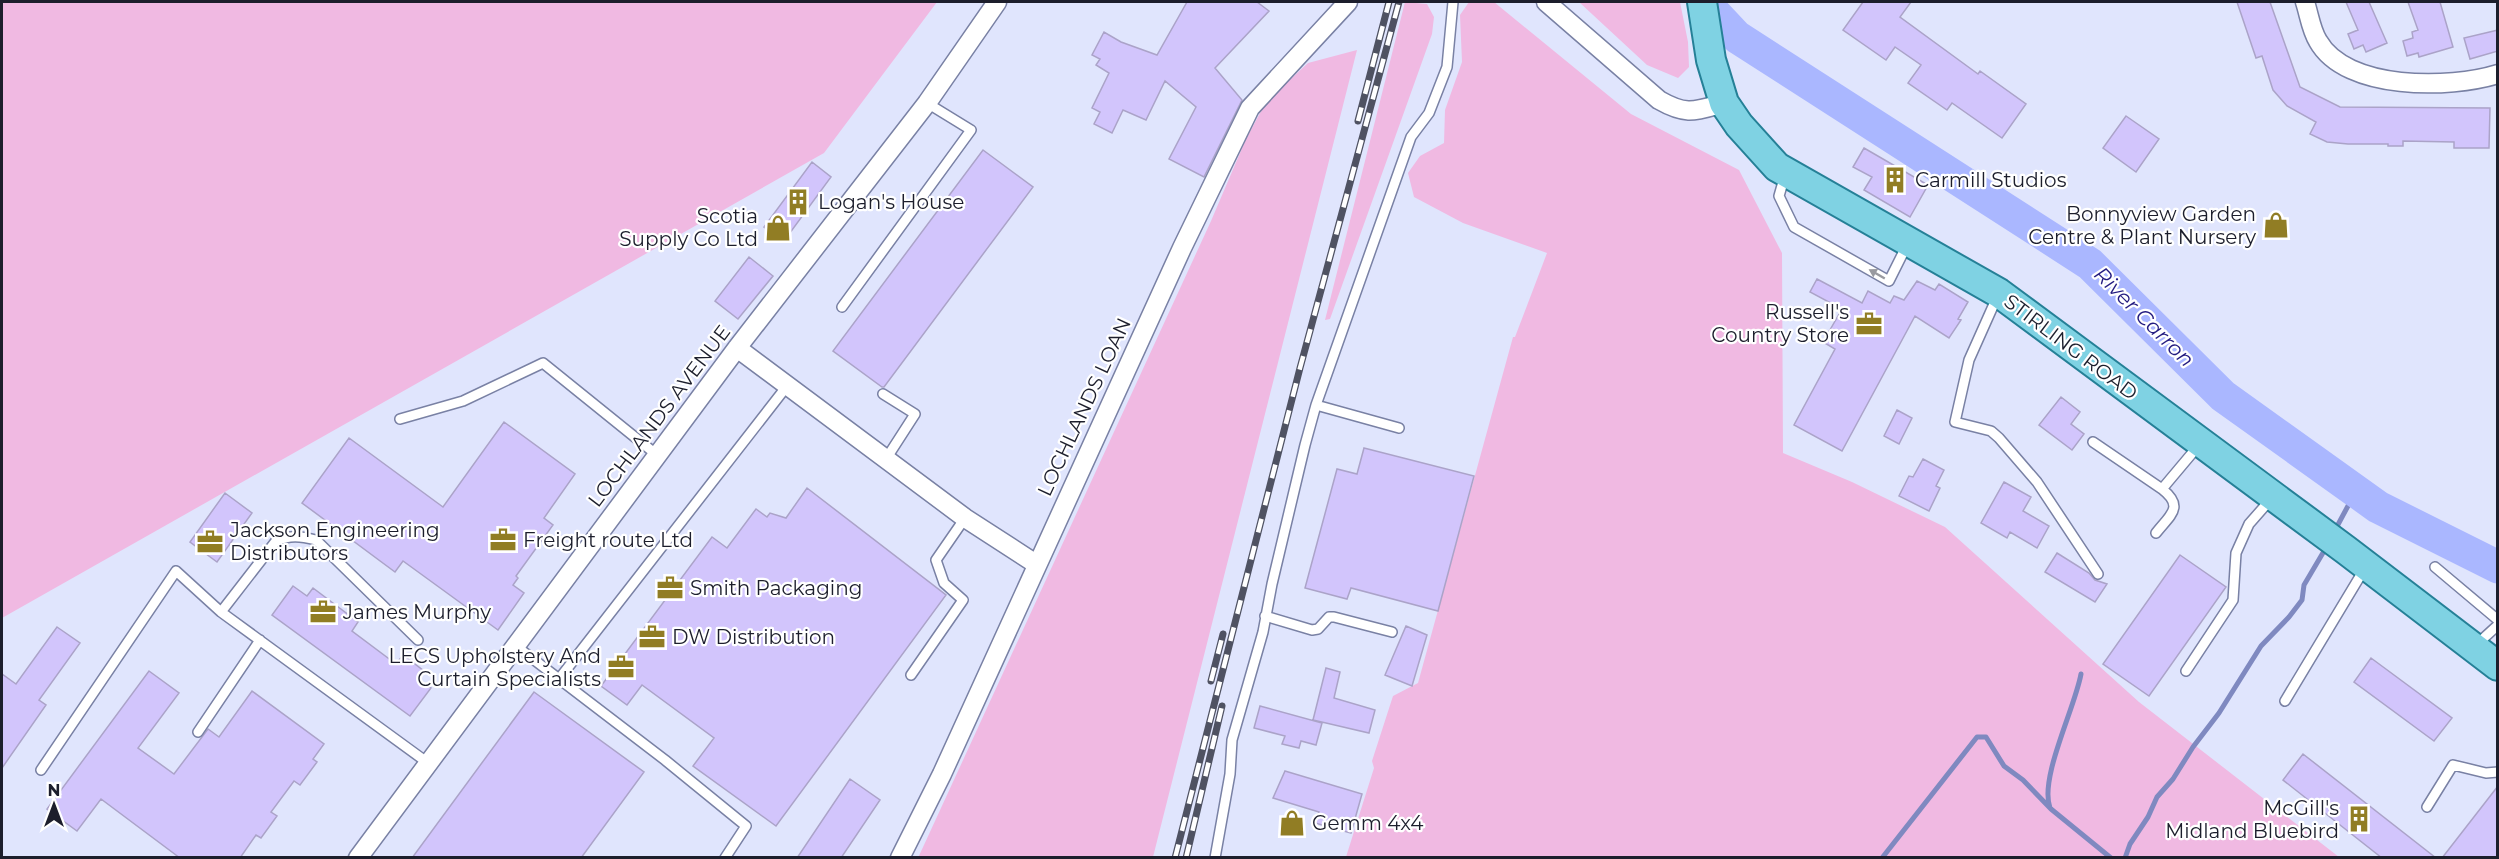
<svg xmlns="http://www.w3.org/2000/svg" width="2499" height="859" viewBox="0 0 2499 859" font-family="Montserrat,sans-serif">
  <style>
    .green { fill: #f0b9e2 }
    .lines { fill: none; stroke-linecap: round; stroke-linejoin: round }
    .stream { stroke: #7f89c0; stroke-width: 5 }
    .river { stroke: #aab7ff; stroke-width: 33 }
    .building { fill: #d2c5fc; stroke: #aba3c8; stroke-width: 1.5 }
    .lane-casing { stroke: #7981a4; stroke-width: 12 }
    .street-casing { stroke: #7981a4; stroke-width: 21 }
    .primary-casing { stroke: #258097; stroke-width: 32 }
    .lane { stroke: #fff; stroke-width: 9 }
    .street { stroke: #fff; stroke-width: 18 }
    .primary { stroke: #7fd2e3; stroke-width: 28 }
    .rail-casing { stroke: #4f5262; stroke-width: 7 }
    .rail { stroke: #fff; stroke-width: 4.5; stroke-dasharray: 14; stroke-linecap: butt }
    .oneway { fill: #999aa0 }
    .labels { text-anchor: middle; stroke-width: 4.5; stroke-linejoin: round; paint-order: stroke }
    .poi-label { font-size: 20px; fill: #1c1e2c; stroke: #fff; text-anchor: start }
    .street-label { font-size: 20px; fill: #1c1e2c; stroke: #fff }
    .water-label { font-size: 21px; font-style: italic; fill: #231b80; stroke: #fff }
  </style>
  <rect width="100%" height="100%" fill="#e0e5fd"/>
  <path class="green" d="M2,2H937L824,153L2,618Z
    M1405,2L1427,4L1434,17L1432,34L1330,319L1325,320Z
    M1469,2H1494L1631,114L1739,170L1782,253L1783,453L1852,482L1945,527L2139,702L2339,857H1346L1374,768L1372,761L1393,696L1418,683L1513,337H1515L1547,253L1463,223L1414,197L1408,173L1420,156L1444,143L1445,110L1462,62L1460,15Z
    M1579,2H1680L1688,42L1689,67L1678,78L1647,65Z
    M1357,50L1153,857L918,858L1211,221L1246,139L1266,102L1308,63Z"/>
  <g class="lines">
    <path class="stream" d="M2334,532L2356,491
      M2050,808C2039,778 2075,708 2081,674
      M1882,858L1977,737H1986L2004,766L2023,780L2051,809L2111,858
      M2125,858L2130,844L2148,817L2157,797L2173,779L2193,747L2219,713L2261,646L2289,617L2302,600L2304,585L2327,546"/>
    <path class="river" d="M1704,2L1737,37L2090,264L2223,396L2378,507L2498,567"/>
  </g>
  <path class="building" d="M1187,2H1257L1269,11L1215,68L1242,100L1204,177L1169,159L1196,107L1165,81L1146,120L1123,110L1112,133L1094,124L1100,112L1092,108L1109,73L1096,65L1100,59L1092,55L1104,32L1121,42L1157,55Z
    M1863,2H1911L1900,17L1978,74L1980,71L2026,104L2002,138L1952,103L1947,110L1908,83L1921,65L1895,47L1886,60L1843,30Z
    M2237,2H2270L2300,87L2340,107L2490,108L2489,148H2454V142L2403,141V146H2388V144H2348L2327,142L2310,134L2316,122L2287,106L2273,90L2262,56L2256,58Z
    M2346,2H2369L2387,43L2366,52L2363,45L2354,49L2348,34L2358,30Z
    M2408,2H2440L2453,47L2419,57L2418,53L2407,56L2403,41L2413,38L2412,32L2418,30Z
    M2498,30V51L2470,59L2464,38Z
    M2126,116L2159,139L2136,172L2103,148Z
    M1864,148L1928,185L1910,217L1864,190L1872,177L1853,167Z
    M983,150L1033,187L884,387H882L833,351Z
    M812,162L831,177L784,241L764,227Z
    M749,257L773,276L738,319L715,301Z
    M1817,279L1862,303L1868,291L1890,303L1894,296L1904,300L1917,281L1935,290L1939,284L1968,302L1958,319L1961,320L1949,338L1915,316L1842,451L1794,425L1835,349L1823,342L1842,309L1810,292Z
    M2061,397L2080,412L2071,424L2084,434L2072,450L2039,425Z
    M1897,410L1912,418L1899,444L1884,436Z
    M504,422L575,474L544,518L553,525L516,576L518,578L513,585L524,593L498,630L403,561L395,572L302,503L349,438L443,507Z
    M1364,448L1474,476L1438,611L1351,588L1347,599L1305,588L1337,469L1357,474Z
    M1923,459L1944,470L1936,486L1940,488L1929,511L1899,496L1909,476L1913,477Z
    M2004,482L2031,497L2023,511L2049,526L2037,548L2010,532L2007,538L1981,523Z
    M807,488L946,595L776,826L693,766L714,738L642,685L627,705L601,686L712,537L727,548L756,509L767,517L770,513L786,518Z
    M225,493L252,513L217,562L190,542Z
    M2057,553L2089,573L2095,580L2107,584L2095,602L2045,572Z
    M2180,555L2226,587L2149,696L2103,664Z
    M293,586L307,596L313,588L358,622L352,631L396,664L403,655L424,671L418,679L431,688L410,716L272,615Z
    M1406,626L1427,635L1412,686L1385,675Z
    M57,627L80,643L39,700L46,705L2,768V674L16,684Z
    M2371,658L2452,718L2434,741L2354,682Z
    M1326,668L1340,672L1334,698L1375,710L1369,733L1313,720Z
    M149,671L179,693L138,748L174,774L208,729L219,737L252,691L324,744L313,759L317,762L300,785L294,781L271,812L277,816L261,838L256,835L240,858H180L101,799L77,831L47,809Z
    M534,692L644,772L581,858H412Z
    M1260,706L1322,723L1316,745L1301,741L1299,748L1282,744L1285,736L1254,728Z
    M2303,754L2436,858H2382L2283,780Z
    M1285,771L1362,794L1351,833L1315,823L1319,812L1273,798Z
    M850,779L880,800L841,858H797Z
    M2498,786V858H2442Z"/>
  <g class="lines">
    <g class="lane-casing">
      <path id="lane" d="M1785,175L1779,196L1794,227L1889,281L1907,245
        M1998,295L1969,360L1955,422L1991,431L1999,438L2037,482L2098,574
        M842,307L971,130L927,103
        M883,394L915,414L886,459
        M1316,405L1399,428
        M400,419L463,401L543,363L657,455
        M2093,442L2162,489L2199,445
        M2156,533C2170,515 2185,507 2162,489
        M2435,567L2498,620
        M221,612L276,541C290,535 300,536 316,540L418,640
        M1265,616L1312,630L1318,629L1329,617H1334L1392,632
        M516,646L665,760L746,826L725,858
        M2475,646L2498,625
        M2186,671L2233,600L2236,553L2249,524L2271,499
        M911,675L963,600L944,583L936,560L965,518
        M559,679L787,386
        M2285,701L2365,568
        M198,732L260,640
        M41,770L176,571L221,612L428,763
        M2427,807L2453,765L2486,773L2498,772
        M1215,858L1230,774L1232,740L1263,632L1272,584L1305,445L1316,405L1411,137L1429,113L1447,67L1453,2"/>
    </g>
    <g class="street-casing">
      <path id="street" d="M1546,2L1659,100C1687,116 1695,111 1724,103
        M2305,2C2309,14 2311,30 2318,41C2346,91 2450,89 2498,74
        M737,348L965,518L1036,564
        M358,858L737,348L927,103L997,2
        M900,858L942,774L1182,248L1250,108L1348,2"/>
    </g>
    <g class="primary-casing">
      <path id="primary" d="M1702,2L1711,60L1724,103L1739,125L1777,167L1999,293L2346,550L2498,666"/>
    </g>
    <use href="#lane" class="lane"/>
    <use href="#street" class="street"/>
    <use href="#primary" class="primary"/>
    <g class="rail-casing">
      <path id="rail" d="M1358,121L1389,2
        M1211,681L1223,634
        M1175,858L1300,368L1399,2
        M1186,858L1222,706"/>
    </g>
    <use href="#rail" class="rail"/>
  </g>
  <defs><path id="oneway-solid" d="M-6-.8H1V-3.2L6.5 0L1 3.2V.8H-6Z" transform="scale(1.5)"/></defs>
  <use class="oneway" href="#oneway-solid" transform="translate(1877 274) rotate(-150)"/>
  <defs>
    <g id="building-bare" transform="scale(2.07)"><path d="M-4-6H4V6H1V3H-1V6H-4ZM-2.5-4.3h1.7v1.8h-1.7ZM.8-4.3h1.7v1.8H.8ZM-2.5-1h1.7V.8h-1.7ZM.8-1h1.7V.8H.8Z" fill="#917d24" stroke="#fff" stroke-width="2.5" paint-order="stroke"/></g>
    <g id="shop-bare" transform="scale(2.07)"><path d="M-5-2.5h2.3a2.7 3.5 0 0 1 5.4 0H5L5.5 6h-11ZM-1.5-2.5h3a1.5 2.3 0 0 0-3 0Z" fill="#917d24" stroke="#fff" stroke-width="2.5" paint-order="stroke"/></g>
    <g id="office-bare" transform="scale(2.07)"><path d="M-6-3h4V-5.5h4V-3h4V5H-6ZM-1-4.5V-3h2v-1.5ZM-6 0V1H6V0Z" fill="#917d24" stroke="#fff" stroke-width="2.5" paint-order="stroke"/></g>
  </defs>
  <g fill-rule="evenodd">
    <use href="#building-bare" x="1895" y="180"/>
    <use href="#building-bare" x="798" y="202"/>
    <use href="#shop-bare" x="2276" y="225"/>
    <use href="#shop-bare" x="778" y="228"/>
    <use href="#office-bare" x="1869" y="324"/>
    <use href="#office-bare" x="503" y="540"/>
    <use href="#office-bare" x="210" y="542"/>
    <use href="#office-bare" x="670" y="588"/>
    <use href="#office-bare" x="323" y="612"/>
    <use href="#office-bare" x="652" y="637"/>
    <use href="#office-bare" x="621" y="667"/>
    <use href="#building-bare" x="2359" y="819"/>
    <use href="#shop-bare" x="1292" y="823"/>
  </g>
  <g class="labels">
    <g class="poi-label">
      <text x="1915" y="187">Carmill Studios</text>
      <text x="818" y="209">Logan's House</text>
      <text x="2256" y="221" text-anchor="end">Bonnyview Garden<tspan x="2256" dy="23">Centre &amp; Plant Nursery</tspan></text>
      <text x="758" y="223" text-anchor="end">Scotia<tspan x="758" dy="23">Supply Co Ltd</tspan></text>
      <text x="1849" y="319" text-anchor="end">Russell's<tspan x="1849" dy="23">Country Store</tspan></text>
      <text x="230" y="537">Jackson Engineering<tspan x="230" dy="23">Distributors</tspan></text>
      <text x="523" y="547">Freight route Ltd</text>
      <text x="690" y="595">Smith Packaging</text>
      <text x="343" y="619">James Murphy</text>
      <text x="672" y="644">DW Distribution</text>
      <text x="601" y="663" text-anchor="end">LECS Upholstery And<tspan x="601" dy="23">Curtain Specialists</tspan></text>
      <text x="2339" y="815" text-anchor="end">McGill's<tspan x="2339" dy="23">Midland Bluebird</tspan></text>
      <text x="1312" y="830">Gemm 4x4</text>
    </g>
    <g class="street-label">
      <text transform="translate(2071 347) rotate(37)" y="7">STIRLING ROAD</text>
      <text transform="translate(1084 407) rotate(-65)" y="7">LOCHLANDS LOAN</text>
      <text transform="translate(659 416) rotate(-53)" y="7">LOCHLANDS AVENUE</text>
    </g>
    <g class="water-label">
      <text transform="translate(2144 317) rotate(45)" y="7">River Carron</text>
    </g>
  </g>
  <rect width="2499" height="859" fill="none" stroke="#1c1e2c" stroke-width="6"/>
  <g transform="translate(54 805)" stroke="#ffffff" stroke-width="4.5" paint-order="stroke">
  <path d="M0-4.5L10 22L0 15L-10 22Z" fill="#1c1e2c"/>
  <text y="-9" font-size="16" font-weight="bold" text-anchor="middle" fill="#1c1e2c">N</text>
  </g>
</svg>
